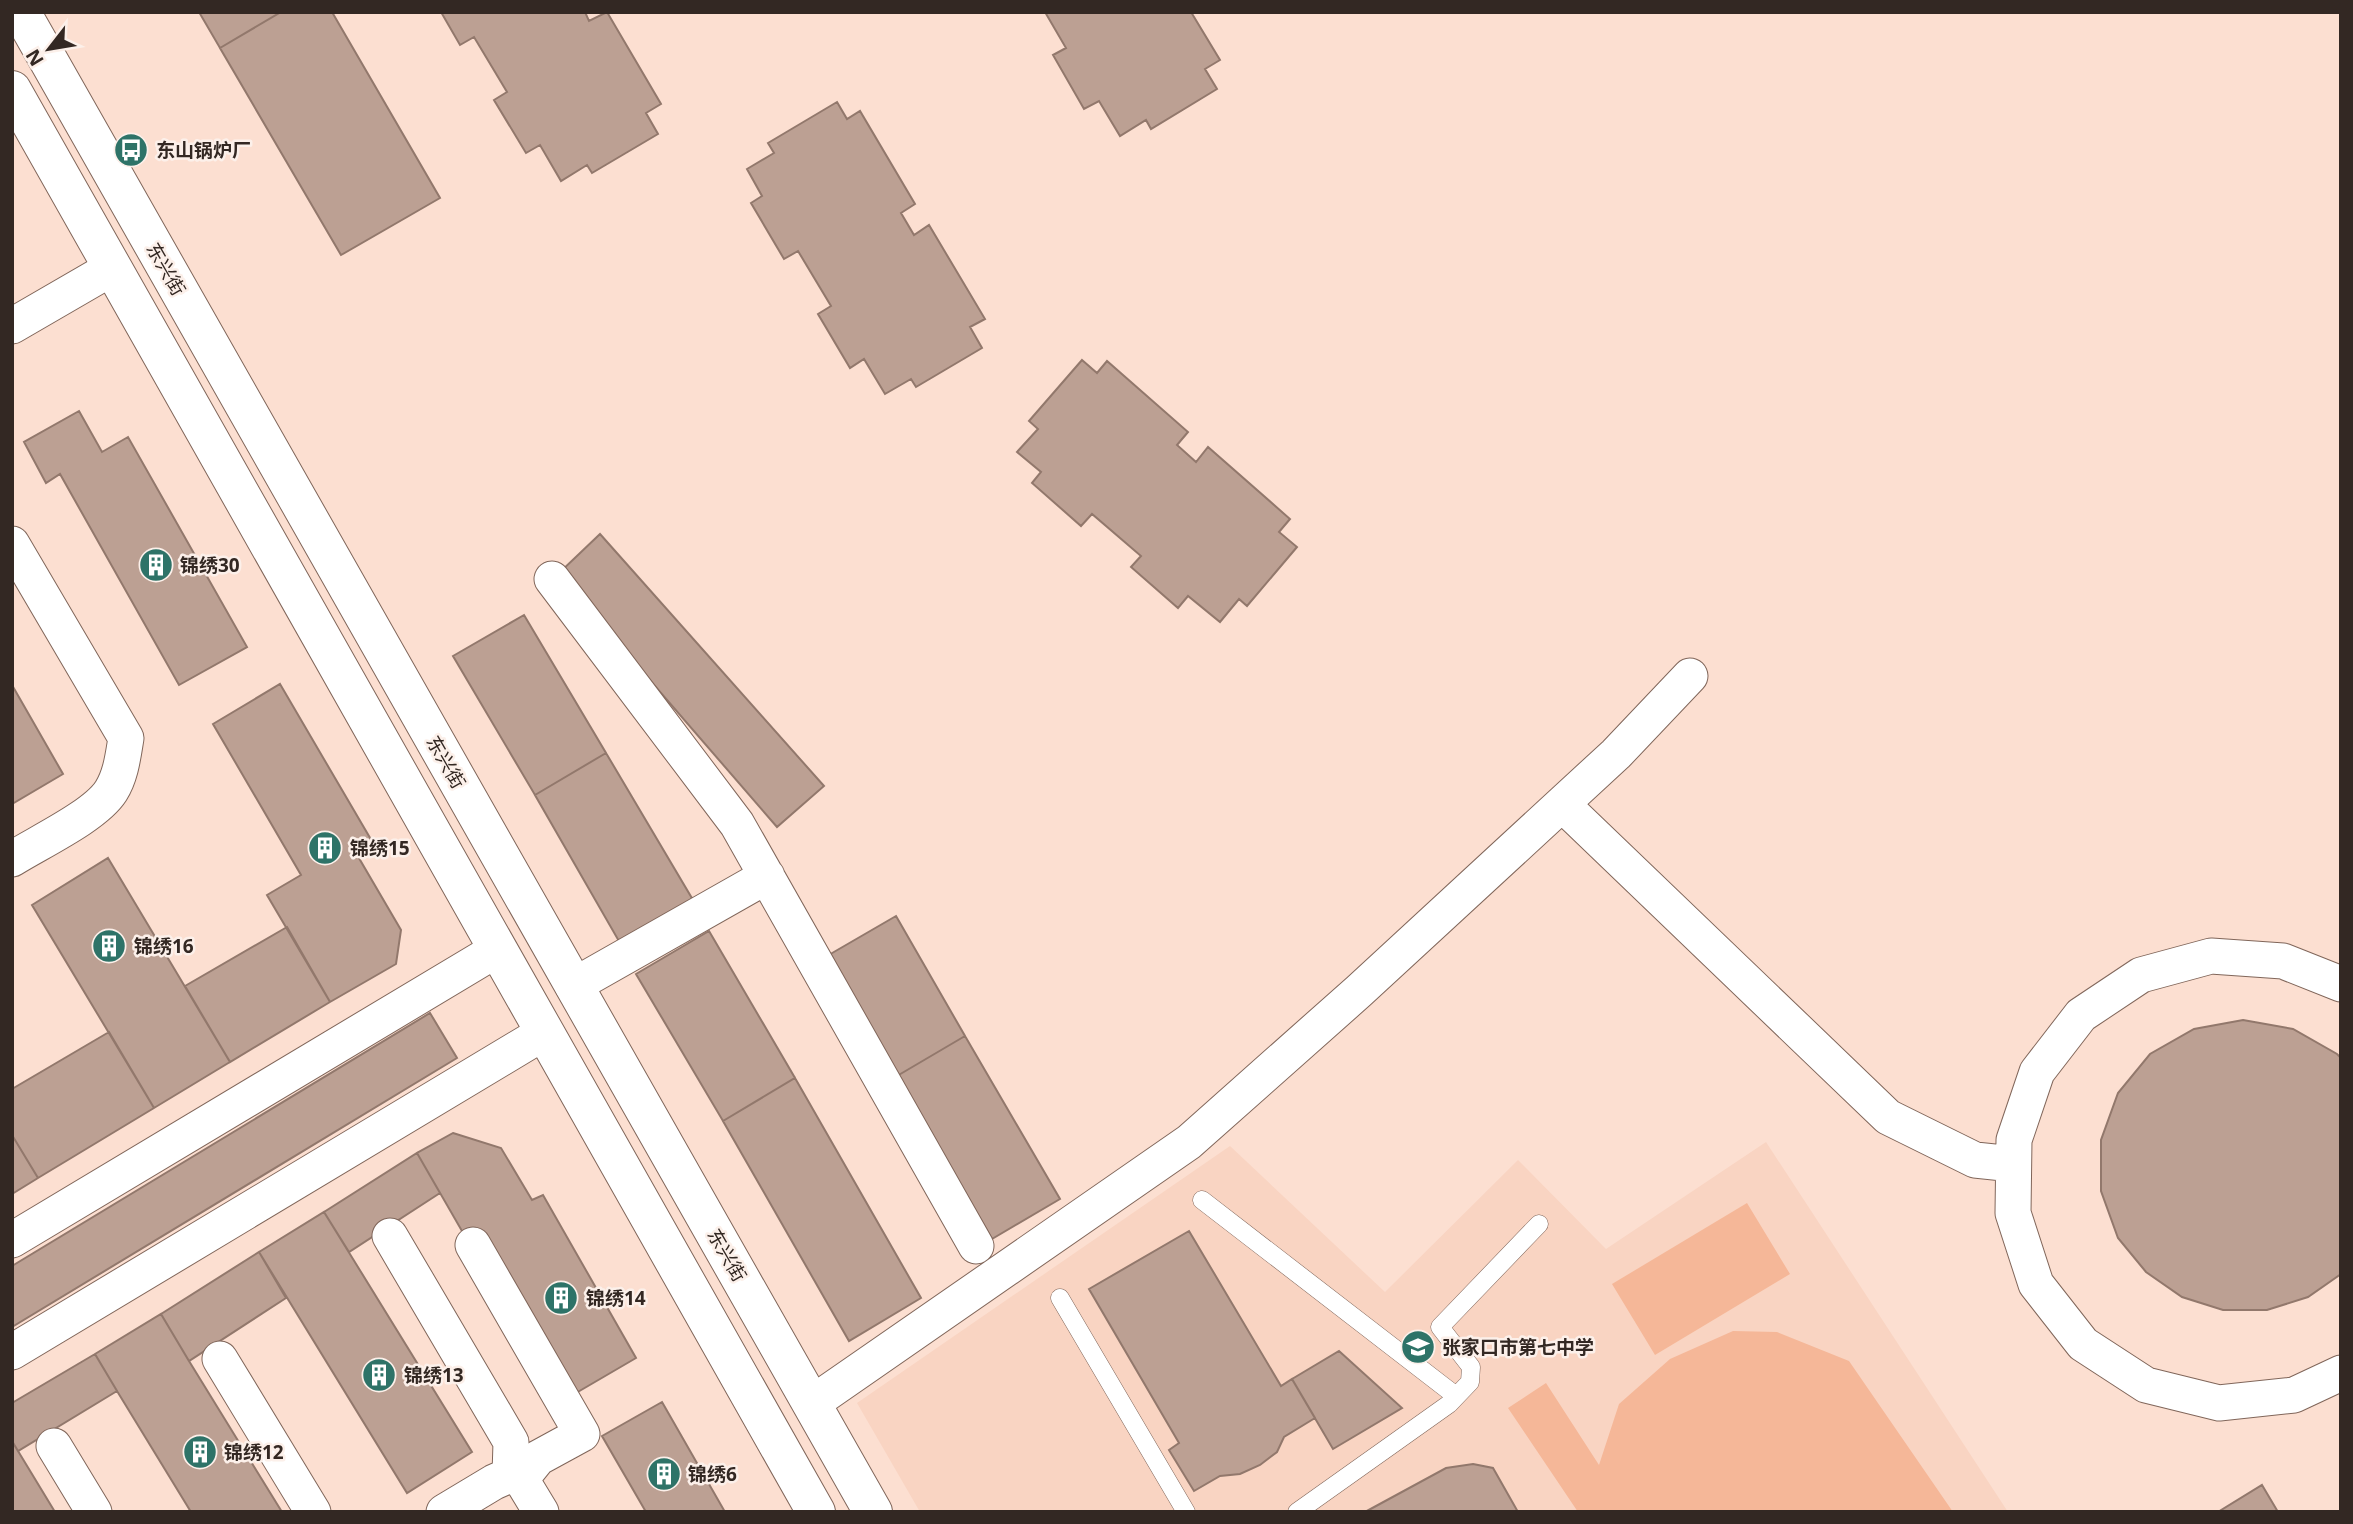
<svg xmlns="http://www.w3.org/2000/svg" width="2353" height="1524" viewBox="0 0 2353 1524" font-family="'Noto Sans','Noto Sans SC',sans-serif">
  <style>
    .built { fill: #f9d4c2 }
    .green { fill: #f5b798 }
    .building { fill: #bca093; stroke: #92786c; stroke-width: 2 }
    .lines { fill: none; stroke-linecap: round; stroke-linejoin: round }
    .service-casing { stroke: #80665a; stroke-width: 19 }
    .minor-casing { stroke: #80665a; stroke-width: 37 }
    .secondary-casing { stroke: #80665a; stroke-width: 40 }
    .service { stroke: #fff; stroke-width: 18 }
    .minor { stroke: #fff; stroke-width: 35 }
    .secondary { stroke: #fff; stroke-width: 38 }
    .labels { text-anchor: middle; stroke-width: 5; stroke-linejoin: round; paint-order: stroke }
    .poi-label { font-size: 19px; font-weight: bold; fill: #332823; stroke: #fcf0ea; text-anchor: start }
    .street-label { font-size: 19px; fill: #332823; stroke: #fcf0ea }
  </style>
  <rect width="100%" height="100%" fill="#fcdfd1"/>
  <path class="built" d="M1766,1142L2008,1512H920L857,1403L1230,1146L1385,1292L1518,1160L1606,1249Z"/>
  <path class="green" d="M1747,1203L1790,1274L1655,1355L1612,1284Z
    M1733,1331L1777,1332L1849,1361L1953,1512H1578L1508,1408L1546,1383L1599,1465L1619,1404L1670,1359Z"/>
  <path class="building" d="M199,12H281L220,48Z
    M281,12H332L440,198L341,255L220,48Z
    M441,12H585L589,21L607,12L661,104L646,113L658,134L592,173L587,165L561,181L540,145L526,153L494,100L507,92L474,37L460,45Z
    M1045,12H1191L1220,60L1205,69L1217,89L1151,129L1146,120L1120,136L1099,101L1084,109L1053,55L1066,48Z
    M837,102L847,119L860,111L915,204L901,213L914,235L929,225L985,319L970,327L982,348L916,387L911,379L885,394L864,359L850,368L818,314L831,306L798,251L784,259L751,203L762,196L747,169L774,153L768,143Z
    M1082,360L1097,373L1107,361L1188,432L1177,445L1196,462L1208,447L1290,519L1279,532L1297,547L1247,606L1239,599L1220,622L1188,596L1178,608L1131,567L1141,556L1092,514L1081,526L1032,483L1041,472L1017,452L1038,429L1029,421Z
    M79,411L102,452L128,437L247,647L179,685L60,474L46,483L24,442Z
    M600,534L824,786L777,827L558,574Z
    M524,615L606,753L535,795L453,656Z
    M280,684L373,843L356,853L401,930L396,964L330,1002L267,895L301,875L213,724Z
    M12,685L63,774L12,804Z
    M606,753L693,900L620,943L535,795Z
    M108,858L230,1062L154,1108L32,905Z
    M896,916L965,1036L897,1076L827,956Z
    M287,927L330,1002L230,1062L185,986Z
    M709,931L795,1078L723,1121L636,974Z
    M430,1013L457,1058L12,1327V1266Z
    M2243,1020L2293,1029L2337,1054L2341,1058V1274L2308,1297L2267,1310H2223L2182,1297L2146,1272L2118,1238L2101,1191V1140L2118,1093L2150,1054L2194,1029Z
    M109,1032L154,1108L38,1178L12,1135V1089Z
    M965,1036L1060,1199L992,1239L897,1076Z
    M795,1078L921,1298L849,1341L723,1121Z
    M453,1133L501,1148L532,1200L543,1195L636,1358L576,1393L466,1238L417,1153Z
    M12,1135L38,1178L12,1194Z
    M417,1153L440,1193L349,1252L324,1212Z
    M324,1212L472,1452L407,1493L259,1252Z
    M1189,1231L1281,1386L1292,1379L1315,1418L1284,1437L1277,1452L1260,1465L1240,1474L1220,1476L1194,1491L1169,1450L1179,1443L1089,1289Z
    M259,1252L286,1298L189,1361L161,1314Z
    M161,1314L189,1361L282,1512H191L117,1391L95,1354Z
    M1339,1351L1402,1408L1333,1449L1292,1379Z
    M95,1354L117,1391L18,1451L12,1441V1403Z
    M662,1402L725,1512H646L602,1436Z
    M12,1441L18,1451L55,1512H12Z
    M1473,1464L1493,1468L1518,1512H1365L1446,1468Z
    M2262,1485L2278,1512H2218Z"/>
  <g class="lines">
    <g class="service-casing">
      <path id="service" d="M1202,1200L1456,1396
        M1060,1298L1186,1512
        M1297,1512L1449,1404L1470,1382L1471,1367L1440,1327L1539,1224"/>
    </g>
    <g class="minor-casing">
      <path id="minor" d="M12,326L112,268
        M12,544L126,738C123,756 121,775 111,791C95,816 39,842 12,859
        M552,579L737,824L976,1246
        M1562,804L1888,1117L1975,1160L2013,1164
        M2341,984L2283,961L2211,956L2141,975L2081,1015L2037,1072L2014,1140L2013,1213L2036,1284L2083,1344L2146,1385L2219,1403L2294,1395L2341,1373
        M573,986L767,876
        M390,1236L511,1442L510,1475
        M12,1240L498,949
        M473,1245L582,1434L538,1458L521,1479
        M12,1352L545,1032
        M220,1359L313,1512
        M811,1404L1189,1142L1359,991L1616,754L1690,676
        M54,1446L94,1512
        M444,1512L494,1482L510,1475L521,1479L541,1512"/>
    </g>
    <g class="secondary-casing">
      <path id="secondary" d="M21,12L873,1512
        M12,90L816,1512"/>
    </g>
    <use href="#service" class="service"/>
    <use href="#minor" class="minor"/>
    <use href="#secondary" class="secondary"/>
  </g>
  <defs>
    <g id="bus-disc" transform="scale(1.75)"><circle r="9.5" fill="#2e7368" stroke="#fcf0ea"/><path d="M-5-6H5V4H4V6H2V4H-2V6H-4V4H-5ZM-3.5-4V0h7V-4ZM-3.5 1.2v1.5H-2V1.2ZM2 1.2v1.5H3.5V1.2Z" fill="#fff"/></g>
    <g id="building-disc" transform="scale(1.75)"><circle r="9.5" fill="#2e7368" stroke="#fcf0ea"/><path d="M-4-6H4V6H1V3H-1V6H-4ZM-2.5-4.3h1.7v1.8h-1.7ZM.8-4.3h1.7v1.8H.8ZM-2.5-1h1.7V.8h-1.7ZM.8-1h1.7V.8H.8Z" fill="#fff"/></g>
    <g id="school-disc" transform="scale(1.75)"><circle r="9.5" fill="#2e7368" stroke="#fcf0ea"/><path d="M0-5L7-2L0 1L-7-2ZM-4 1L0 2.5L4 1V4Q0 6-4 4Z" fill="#fff"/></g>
  </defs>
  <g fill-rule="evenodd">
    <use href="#bus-disc" x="131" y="150"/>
    <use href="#building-disc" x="156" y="565"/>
    <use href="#building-disc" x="325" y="848"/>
    <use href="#building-disc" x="109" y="946"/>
    <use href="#building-disc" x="561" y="1298"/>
    <use href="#school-disc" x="1418" y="1347"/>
    <use href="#building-disc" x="379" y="1375"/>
    <use href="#building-disc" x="200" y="1452"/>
    <use href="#building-disc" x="664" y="1474"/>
  </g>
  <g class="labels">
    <g class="poi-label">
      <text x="156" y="157">东山锅炉厂</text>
      <text x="180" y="572">锦绣30</text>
      <text x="350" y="855">锦绣15</text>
      <text x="134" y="953">锦绣16</text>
      <text x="586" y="1305">锦绣14</text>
      <text x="1442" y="1354">张家口市第七中学</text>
      <text x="404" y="1382">锦绣13</text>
      <text x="224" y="1459">锦绣12</text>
      <text x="688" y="1481">锦绣6</text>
    </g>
    <g class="street-label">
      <text transform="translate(166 269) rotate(60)" y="7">东兴街</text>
      <text transform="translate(446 762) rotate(60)" y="7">东兴街</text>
      <text transform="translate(727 1255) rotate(60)" y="7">东兴街</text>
    </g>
  </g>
  <rect width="2353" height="1524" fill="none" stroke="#332823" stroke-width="28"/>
  <g transform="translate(49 49) rotate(239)" stroke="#fcf0ea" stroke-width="5" paint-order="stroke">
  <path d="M0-5L12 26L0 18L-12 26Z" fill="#332823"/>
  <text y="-10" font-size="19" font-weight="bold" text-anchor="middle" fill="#332823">N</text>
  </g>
</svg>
